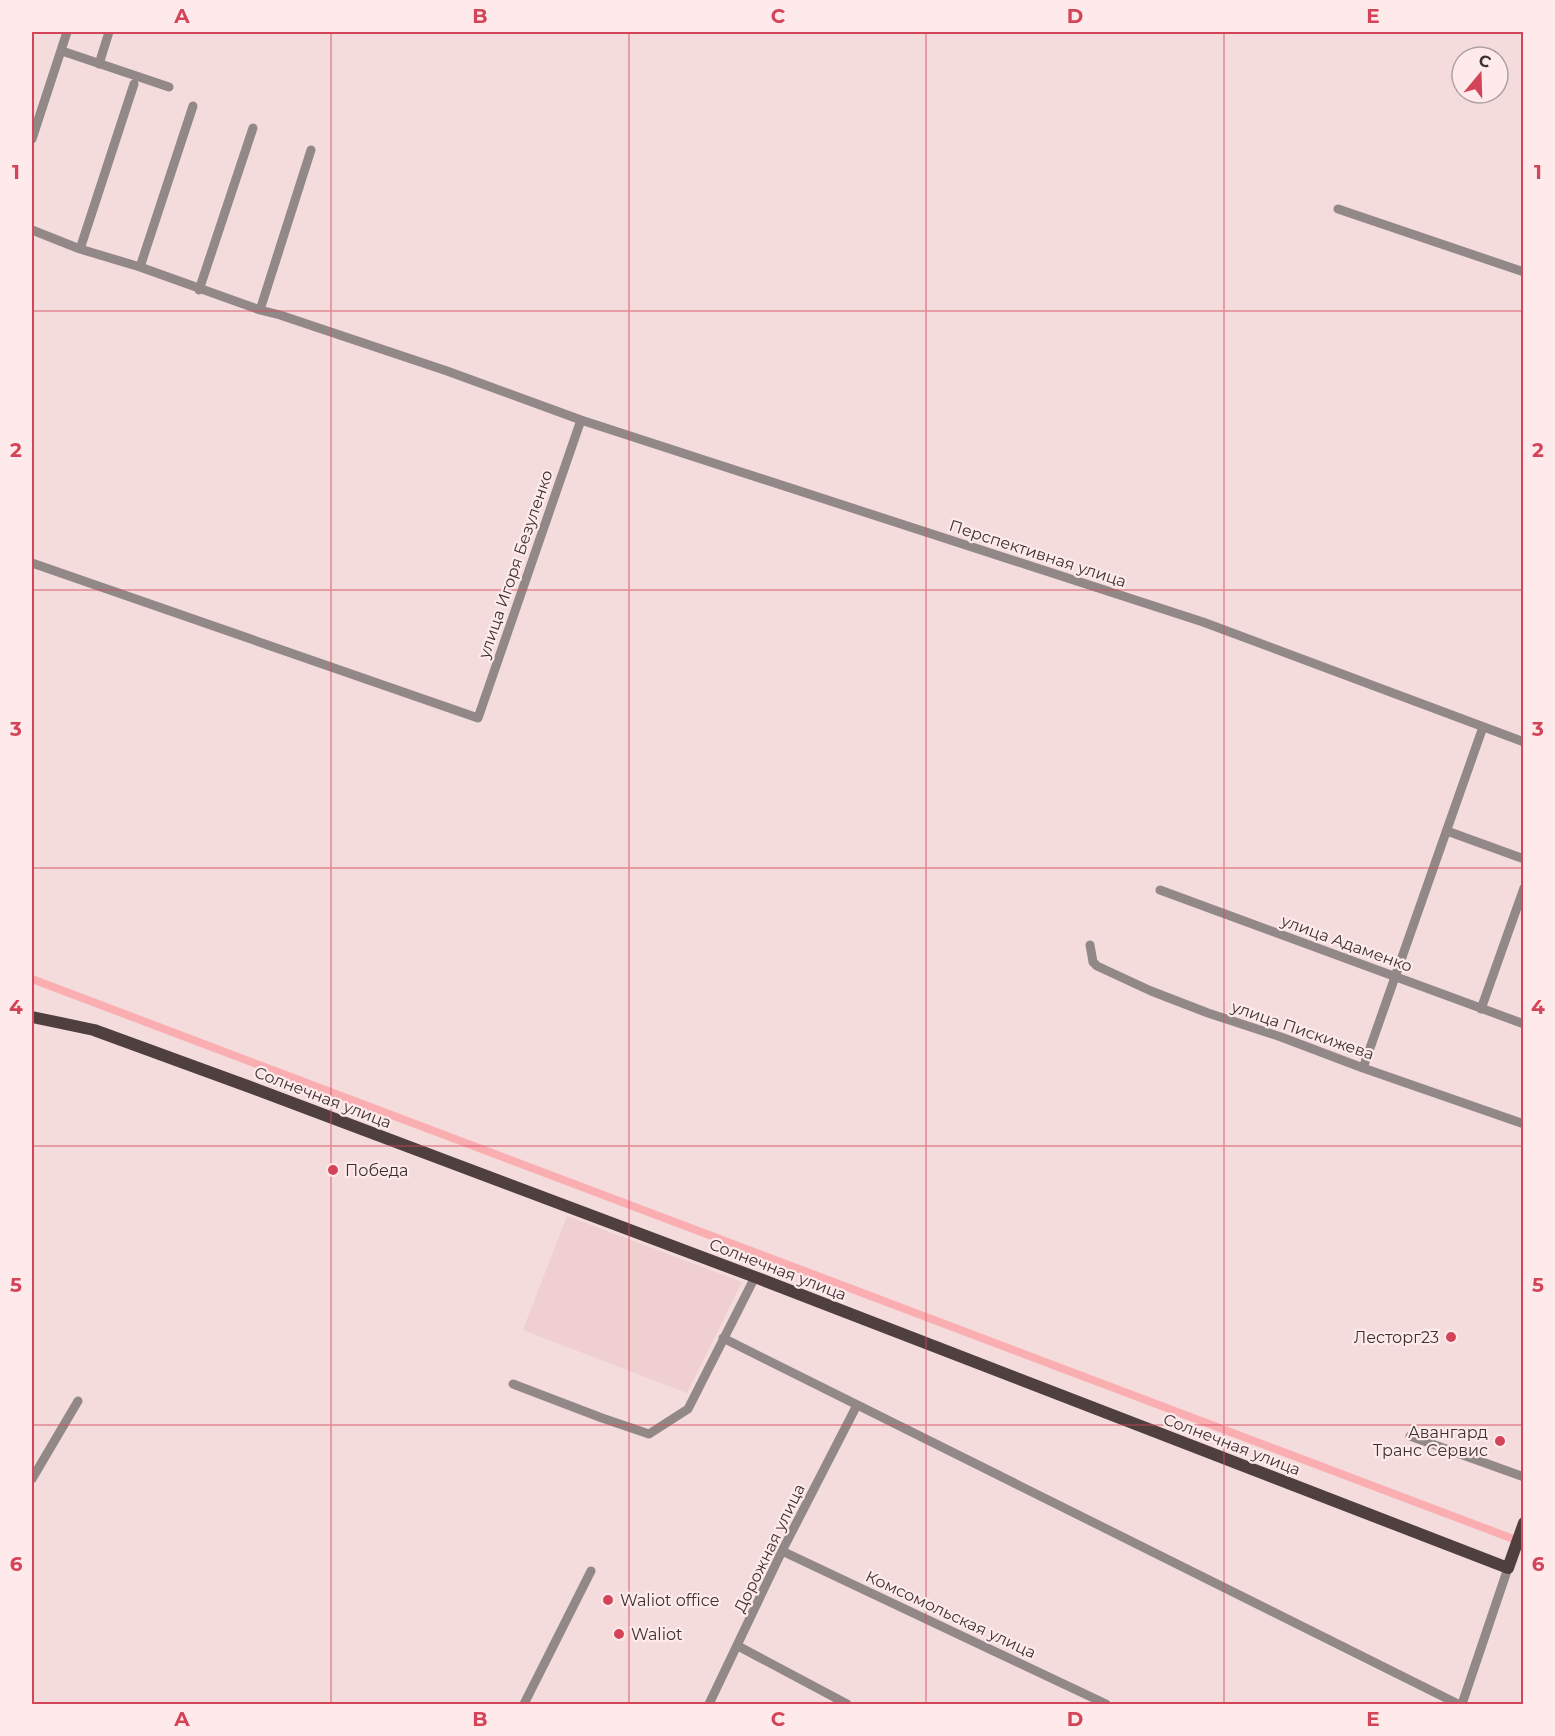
<svg xmlns="http://www.w3.org/2000/svg" width="1555" height="1736" viewBox="0 0 1555 1736" font-family="Montserrat,sans-serif">
  <style>
    .built { fill: #efcfd0 }
    .lines { fill: none; stroke-linecap: round; stroke-linejoin: round }
    .canal { stroke: #fbaeb1; stroke-width: 8 }
    .minor { stroke: #928888; stroke-width: 9 }
    .major { stroke: #4f3f3f; stroke-width: 12 }
    .grid { fill: none; stroke: #d44458; stroke-width: 1.5; stroke-opacity: 0.55 }
    .poi-dot { fill: #d44458; stroke: #feeaeb; stroke-width: 2 }
    .labels { text-anchor: middle; stroke-width: 4.5; stroke-linejoin: round; paint-order: stroke }
    .street-label { font-size: 16px; fill: #3c3232; stroke: #feeaeb }
    .poi-label { font-size: 16px; fill: #3c3232; stroke: #feeaeb; text-anchor: start }
    .neatline { fill: none; stroke: #d44458; stroke-width: 2 }
    .grid-label { font-size: 20px; text-anchor: middle; font-weight: bold; fill: #d44458 }
  </style>
  <rect width="100%" height="100%" fill="#f4dcdc"/>
  <path class="built" d="M567,1216L742,1282L687,1393L523,1330Z"/>
  <g class="lines">
    <path class="canal" d="M32,979L1524,1543"/>
    <path class="minor" d="M62,51L169,87
      M99,64L109,32
      M32,139L67,32
      M1338,209L1524,272
      M32,230L80,249L140,267L260,310L280,315L447,371L581,420L1203,622L1524,742
      M80,249L134,84
      M140,267L193,106
      M199,290L253,128
      M260,310L311,150
      M32,563L478,718L581,420
      M1447,831L1524,859
      M1160,890L1524,1024
      M1090,945L1093,962L1097,966L1151,991L1208,1013L1281,1037L1363,1068L1524,1124
      M1481,1009L1524,888
      M1363,1068L1483,727
      M723,1338L1458,1704
      M513,1384L602,1418L649,1434L688,1409L755,1277
      M1410,1436L1524,1477
      M32,1479L78,1401
      M782,1551L1106,1704
      M738,1646L847,1704
      M524,1704L591,1571
      M709,1704L782,1551L857,1405
      M1462,1704L1508,1568"/>
    <path class="major" d="M32,1017L94,1030L250,1087L755,1277L1508,1568L1524,1523"/>
  </g>
  <path class="grid" d="M331,32V1704M629,32V1704M926,32V1704M1224,32V1704M32,311H1524M32,590H1524M32,868H1524M32,1146H1524M32,1425H1524"/>
  <g class="poi-dot">
    <circle cx="333" cy="1170" r="6"/>
    <circle cx="1451" cy="1337" r="6"/>
    <circle cx="1500" cy="1441" r="6"/>
    <circle cx="608" cy="1600" r="6"/>
    <circle cx="619" cy="1634" r="6"/>
  </g>
  <g class="labels">
    <g class="street-label">
      <text transform="translate(1038 553) rotate(18)" y="6">Перспективная улица</text>
      <text transform="translate(515 564) rotate(-71)" y="6">улица Игоря Безуленко</text>
      <text transform="translate(1347 943) rotate(20)" y="6">улица Адаменко</text>
      <text transform="translate(1303 1030) rotate(19)" y="6">улица Пискижева</text>
      <text transform="translate(323 1097) rotate(21)" y="6">Солнечная улица</text>
      <text transform="translate(778 1269) rotate(21)" y="6">Солнечная улица</text>
      <text transform="translate(1232 1444) rotate(21)" y="6">Солнечная улица</text>
      <text transform="translate(769 1548) rotate(-64)" y="6">Дорожная улица</text>
      <text transform="translate(951 1614) rotate(25)" y="6">Комсомольская улица</text>
    </g>
    <g class="poi-label">
      <text x="345" y="1176">Победа</text>
      <text x="1439" y="1343" text-anchor="end">Лесторг23</text>
      <text x="1488" y="1438" text-anchor="end">Авангард<tspan x="1488" dy="18">Транс Сервис</tspan></text>
      <text x="620" y="1606">Waliot office</text>
      <text x="631" y="1640">Waliot</text>
    </g>
  </g>
  <rect width="1555" height="1736" fill="none" stroke="#feeaeb" stroke-width="66"/>
  <g transform="translate(1480 75) rotate(19)"><circle r="28" fill="#feeaeb" stroke="#b0a0a1" stroke-width="1.5"/>
  <path d="M0-4.5L10 22L0 15L-10 22Z" fill="#d44458"/>
  <text y="-9" font-size="16" font-weight="bold" text-anchor="middle" fill="#3c3232">С</text>
  </g>
  <rect x="33" y="33" width="1489" height="1670" class="neatline"/>
  <g class="grid-label">
    <text x="182" y="23">A</text>
    <text x="480" y="23">B</text>
    <text x="778" y="23">C</text>
    <text x="1075" y="23">D</text>
    <text x="1373" y="23">E</text>
    <text x="16" y="179">1</text>
    <text x="1538" y="179">1</text>
    <text x="16" y="457">2</text>
    <text x="1538" y="457">2</text>
    <text x="16" y="736">3</text>
    <text x="1538" y="736">3</text>
    <text x="16" y="1014">4</text>
    <text x="1538" y="1014">4</text>
    <text x="16" y="1292">5</text>
    <text x="1538" y="1292">5</text>
    <text x="16" y="1571">6</text>
    <text x="1538" y="1571">6</text>
    <text x="182" y="1726">A</text>
    <text x="480" y="1726">B</text>
    <text x="778" y="1726">C</text>
    <text x="1075" y="1726">D</text>
    <text x="1373" y="1726">E</text>
  </g>
</svg>
